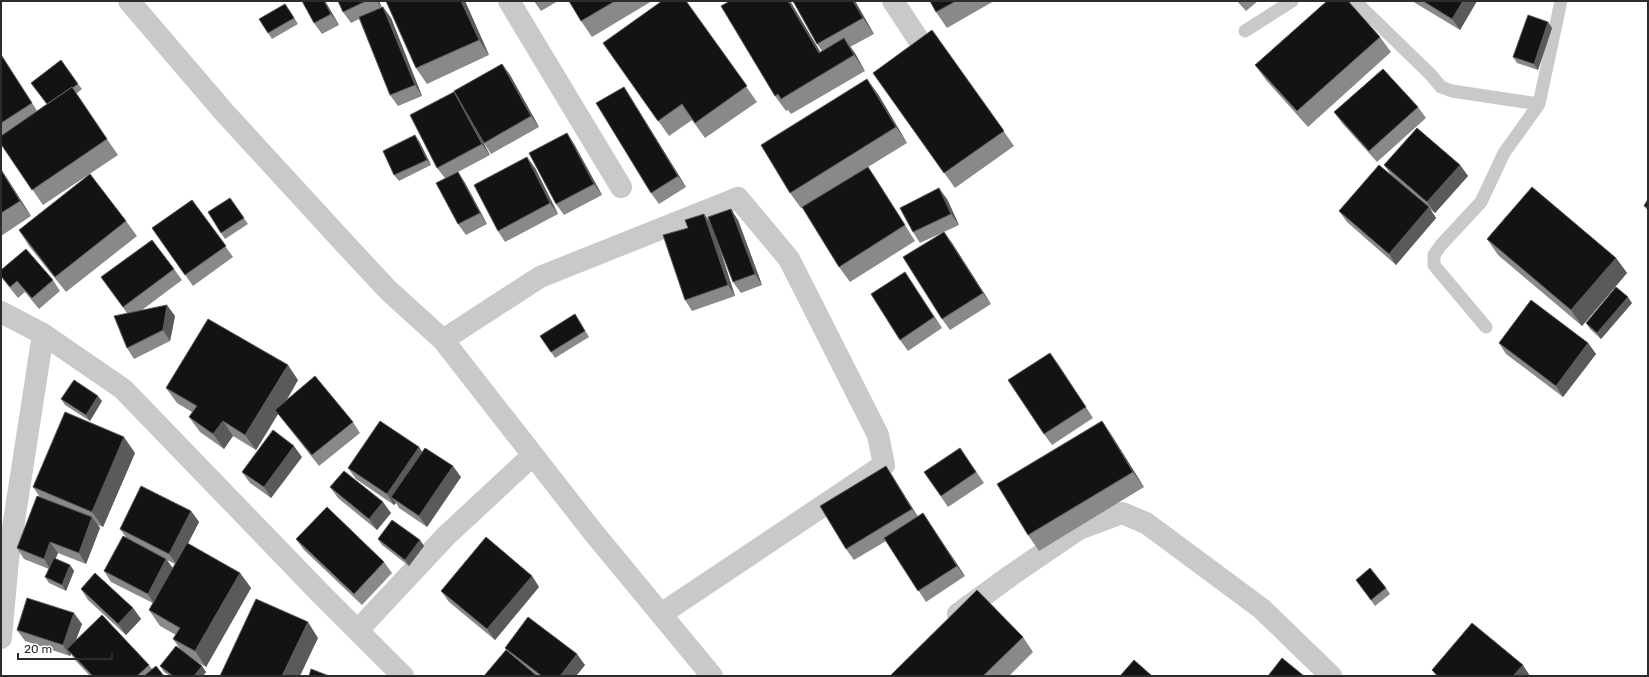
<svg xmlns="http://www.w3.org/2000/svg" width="1649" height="677" viewBox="0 0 1649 677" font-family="Rubik,sans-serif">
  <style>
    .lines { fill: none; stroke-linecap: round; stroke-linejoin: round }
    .service { stroke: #c9c9c9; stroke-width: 13 }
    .minor { stroke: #c9c9c9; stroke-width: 22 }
    .wall { fill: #898989; fill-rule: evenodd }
    .shaded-wall { fill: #5a5a5a }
    .building { fill: #131313; stroke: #5a5a5a }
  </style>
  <rect width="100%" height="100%" fill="#fff"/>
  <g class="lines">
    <path class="service" d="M1355,1L1431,75L1441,87L1452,91L1539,104
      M1245,31L1292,1
      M1486,327L1438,270L1434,265V255L1441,245L1481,202L1504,153L1539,104L1561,1"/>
    <path class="minor" d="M129,1L224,112L347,246L388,290L443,340L593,532L712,676
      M509,1L621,187
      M893,1L924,48
      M1,312L43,334L123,389L321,594L403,676
      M443,340L540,277L738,198L789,259L878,435L884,465L661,614
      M958,614L1010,576L1079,529L1122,513L1146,523L1262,609L1331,676
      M358,630L446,536L533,455
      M1,638L8,560L43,334"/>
  </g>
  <path class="wall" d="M325,1L339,25L322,34L314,23Z
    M338,1H379L382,8L383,7L391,18L422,96L398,106L390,95L359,19L351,23L343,12Z
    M386,1H465L489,55L427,84L416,68Z
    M534,1H558L541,11Z
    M569,1H652L592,37L581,21Z
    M686,1L757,102L705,138L692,120L669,136L603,43Z
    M730,1H790L820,52L822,51L817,44L855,1L874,34L850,47L865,71L791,114L788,110L786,111L775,96Z
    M930,1H994L947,28L936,12Z
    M1237,1H1258L1246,11Z
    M1412,1H1477L1460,30Z
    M289,9L298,24L272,39L268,33Z
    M1548,22L1552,28L1538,70L1517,63L1513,57Z
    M932,30L1014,146L955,188L873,73Z
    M1380,37L1391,52L1308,127L1266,80L1255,65Z
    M1,54L37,111L47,104L31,83L78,84L82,89L76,94L118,155L43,205L1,144Z
    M502,64L510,75L539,127L491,154L484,143L472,122L490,155L458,172L465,183L487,224L466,235L458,224L445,178L437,168L454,92L459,100Z
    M878,94L907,143L868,167L878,182L915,241L850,282L839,267L808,204L801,208L790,193Z
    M631,98L686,187L659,204L651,193Z
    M1418,107L1426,118L1377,162L1342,123L1334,112Z
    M567,133L574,144L602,195L564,215L556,204Z
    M419,141L431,165L399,181L394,175Z
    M1384,165H1460L1468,176L1435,213L1430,209L1436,218L1396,265L1347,222L1339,211L1405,188L1392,176Z
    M535,168L558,214L505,242L498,231Z
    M1,169L31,216L1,236Z
    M230,198L248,224L225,239L221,233Z
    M947,199L959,225L920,243L913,232Z
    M1648,199V211L1644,206Z
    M192,200L233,257L193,286L152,228Z
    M738,220L762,285L741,293L733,282L716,236L735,296L692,311L685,300L688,228L711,223Z
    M126,221L137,236L66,292L29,246L19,230Z
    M1487,239L1616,258L1627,273L1582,326L1498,255Z
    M952,243L991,304L950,330L942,319Z
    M174,269L182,280L142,310L175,316L170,341L134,359L127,348V313L101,277Z
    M1,270L53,280L60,291L39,309L25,292L18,298L6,283L1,277Z
    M912,283L942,328L908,351L900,340Z
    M1632,303L1601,339L1590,329L1586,323Z
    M575,314L589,337L555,358L540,336Z
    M1499,343H1588L1596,354L1563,397L1506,354Z
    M1058,364L1093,418L1052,445L1044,434Z
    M298,380L287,400L353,422L360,433L319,466L278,414L256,450L233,436L224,449L200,432L189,417L192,412L177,403L166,388Z
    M61,399L102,401L90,421L65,405Z
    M1102,421L1112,436L1144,487L1039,551L1028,535Z
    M419,447L422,452L461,477L427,527L399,508L396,503L394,505L356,479L348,468Z
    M960,448L984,483L948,507L924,472Z
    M135,453L103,527L98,525L100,528L86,564L58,553L55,559L70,565L74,571L66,591L49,583L45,577L49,569L24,559L17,548L40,497L33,487Z
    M302,457L271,498L250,483L242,472Z
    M886,466L893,477L918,517L923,513L965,576L926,602L886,541L854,560L846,549Z
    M330,487L391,513L377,530L338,498Z
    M191,511L199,522L188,543L240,573L251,588L206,667L194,660L202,666L206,672L203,676H170L164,672L160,666L181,650L173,639L176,635L160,626L149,610L153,603L111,582L104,571L126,537L120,529ZM167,560L175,564L173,568Z
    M296,539L384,562L392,573L362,605L304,550Z
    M378,539L420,540L424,546L409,566L382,545Z
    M532,576L539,587L495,640L449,602L441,591Z
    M1356,580L1386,588L1390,594L1375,606Z
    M81,589L133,608L141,619L126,635L88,600Z
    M82,624L76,640L149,665L152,669L164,676H90L75,660L71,654L70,656L25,641L17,630Z
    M1023,637L1033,652L1009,676H890Z
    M505,648L585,665L576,676H484L506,650Z
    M1432,670L1530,676H1436Z"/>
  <path class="shaded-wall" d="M324,1H325L339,25L331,14Z
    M377,1H379L382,8Z
    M461,1H465L489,55L479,40Z
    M788,1H790L830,68L819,53Z
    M853,1H855L874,34L863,18Z
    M1463,1H1477L1460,30L1452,19Z
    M383,7L391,18L422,96L415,85Z
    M1548,22L1552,28L1538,70L1534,64Z
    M844,38L855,53L865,71L854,55Z
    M1,54L39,114L1,55Z
    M502,64L510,75L539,127L531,116Z
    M867,79L878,94L907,143L896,127Z
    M624,87L631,98L686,187L678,176Z
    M454,92L462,103L490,155L482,144Z
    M567,133L574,144L602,195L594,184Z
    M415,135L419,141L431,165L427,160Z
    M527,157L535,168L558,214L550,203Z
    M1460,165L1468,176L1435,213L1427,202Z
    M868,167L878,182L915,241L905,225Z
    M1,169L31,216L20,201L1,170Z
    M458,172L465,183L487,224L480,213Z
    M939,188L947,199L959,225L951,214Z
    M1429,207L1436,218L1396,265L1389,254Z
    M731,209L738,220L762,285L755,274Z
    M704,214L712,225L735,296L728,285Z
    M944,232L952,243L991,304L983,293Z
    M1616,258L1627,273L1582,326L1571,310Z
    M905,272L912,283L942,328L934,317Z
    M1628,297L1632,303L1601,339L1597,333Z
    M167,305L175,316L170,341L163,330Z
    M1588,343L1596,354L1563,397L1556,386Z
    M1050,353L1058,364L1093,418L1086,407Z
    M288,365L298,380L278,414L275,410L278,414L256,450L245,435Z
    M98,396L102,401L90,421L86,415Z
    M223,421L233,436L224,449L213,434Z
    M1102,421L1112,436L1144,487L1133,472Z
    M124,437L135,453L103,527L92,512Z
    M294,446L302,457L271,498L264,487Z
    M419,447L426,458L391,497L396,503L394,505L387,494Z
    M453,466L461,477L427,527L419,516Z
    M886,466L893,477L920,520L912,509Z
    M383,502L391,513L377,530L369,519Z
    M191,511L199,522L177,565L169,554Z
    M923,513L930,524L965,576L957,566Z
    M92,517L100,528L86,564L79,553Z
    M420,540L424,546L409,566L405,560Z
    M50,542L58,553L51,570L44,559Z
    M166,559L174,570L155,605L148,594Z
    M70,565L74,571L66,591L62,585Z
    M240,573L251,588L206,667L195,651Z
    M532,576L539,587L495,640L487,629Z
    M133,608L141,619L126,635L118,624Z
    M74,613L82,624L71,653L67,649L71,654L70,656L63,645Z
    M308,622L318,638L300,676H282Z
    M577,654L585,665L576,676H560Z
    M1523,665L1530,676H1513Z
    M202,666L206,672L203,676H194Z"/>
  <path class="building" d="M302,1H324L331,14L314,23Z
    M338,1H366L343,12Z
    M386,1H461L479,40L416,68Z
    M569,1H615L581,21Z
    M662,1H686L747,86L695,123L682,104L658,121L603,43Z
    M730,1H788L819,53L844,38L854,55L781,99L778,94L775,96L721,6Z
    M793,1H853L863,18L817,44Z
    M930,1H956L936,12Z
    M1327,1H1348L1380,37L1297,111L1255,65Z
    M1423,1H1463L1452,19Z
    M285,4L294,18L268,33L259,19Z
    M383,7L415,85L390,95L359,17Z
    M1528,15L1548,22L1534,64L1513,57Z
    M932,30L1004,131L944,173L873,73Z
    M1,55L32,103L1,123Z
    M61,60L78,84L72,88V87L47,104L31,83Z
    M502,64L531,116L484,143L454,91Z
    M1383,69L1418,107L1369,151L1334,112Z
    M867,79L896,127L790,193L761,145Z
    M72,87L107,139L32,190L1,144V136Z
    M624,87L678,176L651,193L596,103Z
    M454,92L482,144L437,168L410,115Z
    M1417,128L1460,165L1427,202L1384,165Z
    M567,133L594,184L556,204L529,153Z
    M415,135L427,160L394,175L383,151Z
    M527,157L550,203L498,231L474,185Z
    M1379,165L1429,207L1389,254L1339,211Z
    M868,167L905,225L839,267L802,207Z
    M1,170L20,201L1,213Z
    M458,172L480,213L458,224L436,183Z
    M90,174L126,221L55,277L19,230Z
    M1532,187L1616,258L1571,310L1487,239Z
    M939,188L951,214L913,232L900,208Z
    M230,198L244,218L221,233L208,212Z
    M1648,199V208L1644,206Z
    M192,200L226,246L185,275L152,228Z
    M731,209L755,274L733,282L708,217Z
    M704,214L728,285L685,300L663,235L688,228L685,220Z
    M944,232L983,293L942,319L903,257Z
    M152,240L174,269L123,307L101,277Z
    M26,249L53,280L32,298L17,281L10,287L1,276V270Z
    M905,272L934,317L900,340L871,294Z
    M1616,287L1628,297L1597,333L1586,323Z
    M1531,300L1588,343L1556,386L1499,343Z
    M167,305L163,330L127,348L114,316Z
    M575,314L585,331L551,352L540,336Z
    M208,319L288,365L245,435L223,421L213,434L189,417L197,406L166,388Z
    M1050,353L1086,407L1044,434L1008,380Z
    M315,376L353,422L312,455L275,410Z
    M74,380L98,396L86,415L61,399Z
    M65,412L124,437L92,512L33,487Z
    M380,421L419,447L387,494L348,468Z
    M1102,421L1133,472L1028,535L997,484Z
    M273,430L294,446L264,487L242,472Z
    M425,448L453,466L419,516L391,497Z
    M960,448L976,472L941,496L924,472Z
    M886,466L912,509L846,549L820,506Z
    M344,471L383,502L369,519L330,487Z
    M141,486L191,511L169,554L120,529Z
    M37,496L92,517L79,553L50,542L44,559L17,548Z
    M327,507L384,562L354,594L296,539Z
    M923,513L957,566L918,591L884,538Z
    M392,520L420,540L405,560L378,539Z
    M123,536L166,559L148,594L104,571Z
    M486,537L532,576L487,629L441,591Z
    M187,543L240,573L195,651L173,639L180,628L149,610Z
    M54,558L70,565L62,585L45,577Z
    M1370,568L1386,588L1371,600L1356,580Z
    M95,573L133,608L118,624L81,589Z
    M977,590L1023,637L983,676H890Z
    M27,598L74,613L63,645L17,630Z
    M256,599L308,622L282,676H220Z
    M102,615L149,665L137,676H93L67,649Z
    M528,617L577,654L560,676H542L505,648Z
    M1472,623L1523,665L1513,676H1438L1432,670Z
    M176,646L202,666L194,676H173L160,666Z
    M506,650L537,676H484Z
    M1282,658L1304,676H1268Z
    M1134,660L1152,676H1120Z
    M156,666L164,676H144Z
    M311,669L329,676H309Z"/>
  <rect width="1649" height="677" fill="none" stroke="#2c2c2c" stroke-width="4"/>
  <path d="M18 653v6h94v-6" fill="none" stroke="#2c2c2c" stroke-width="2"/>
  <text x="24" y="653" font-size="12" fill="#2c2c2c" stroke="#ffffff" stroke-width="3" paint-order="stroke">20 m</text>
</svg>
